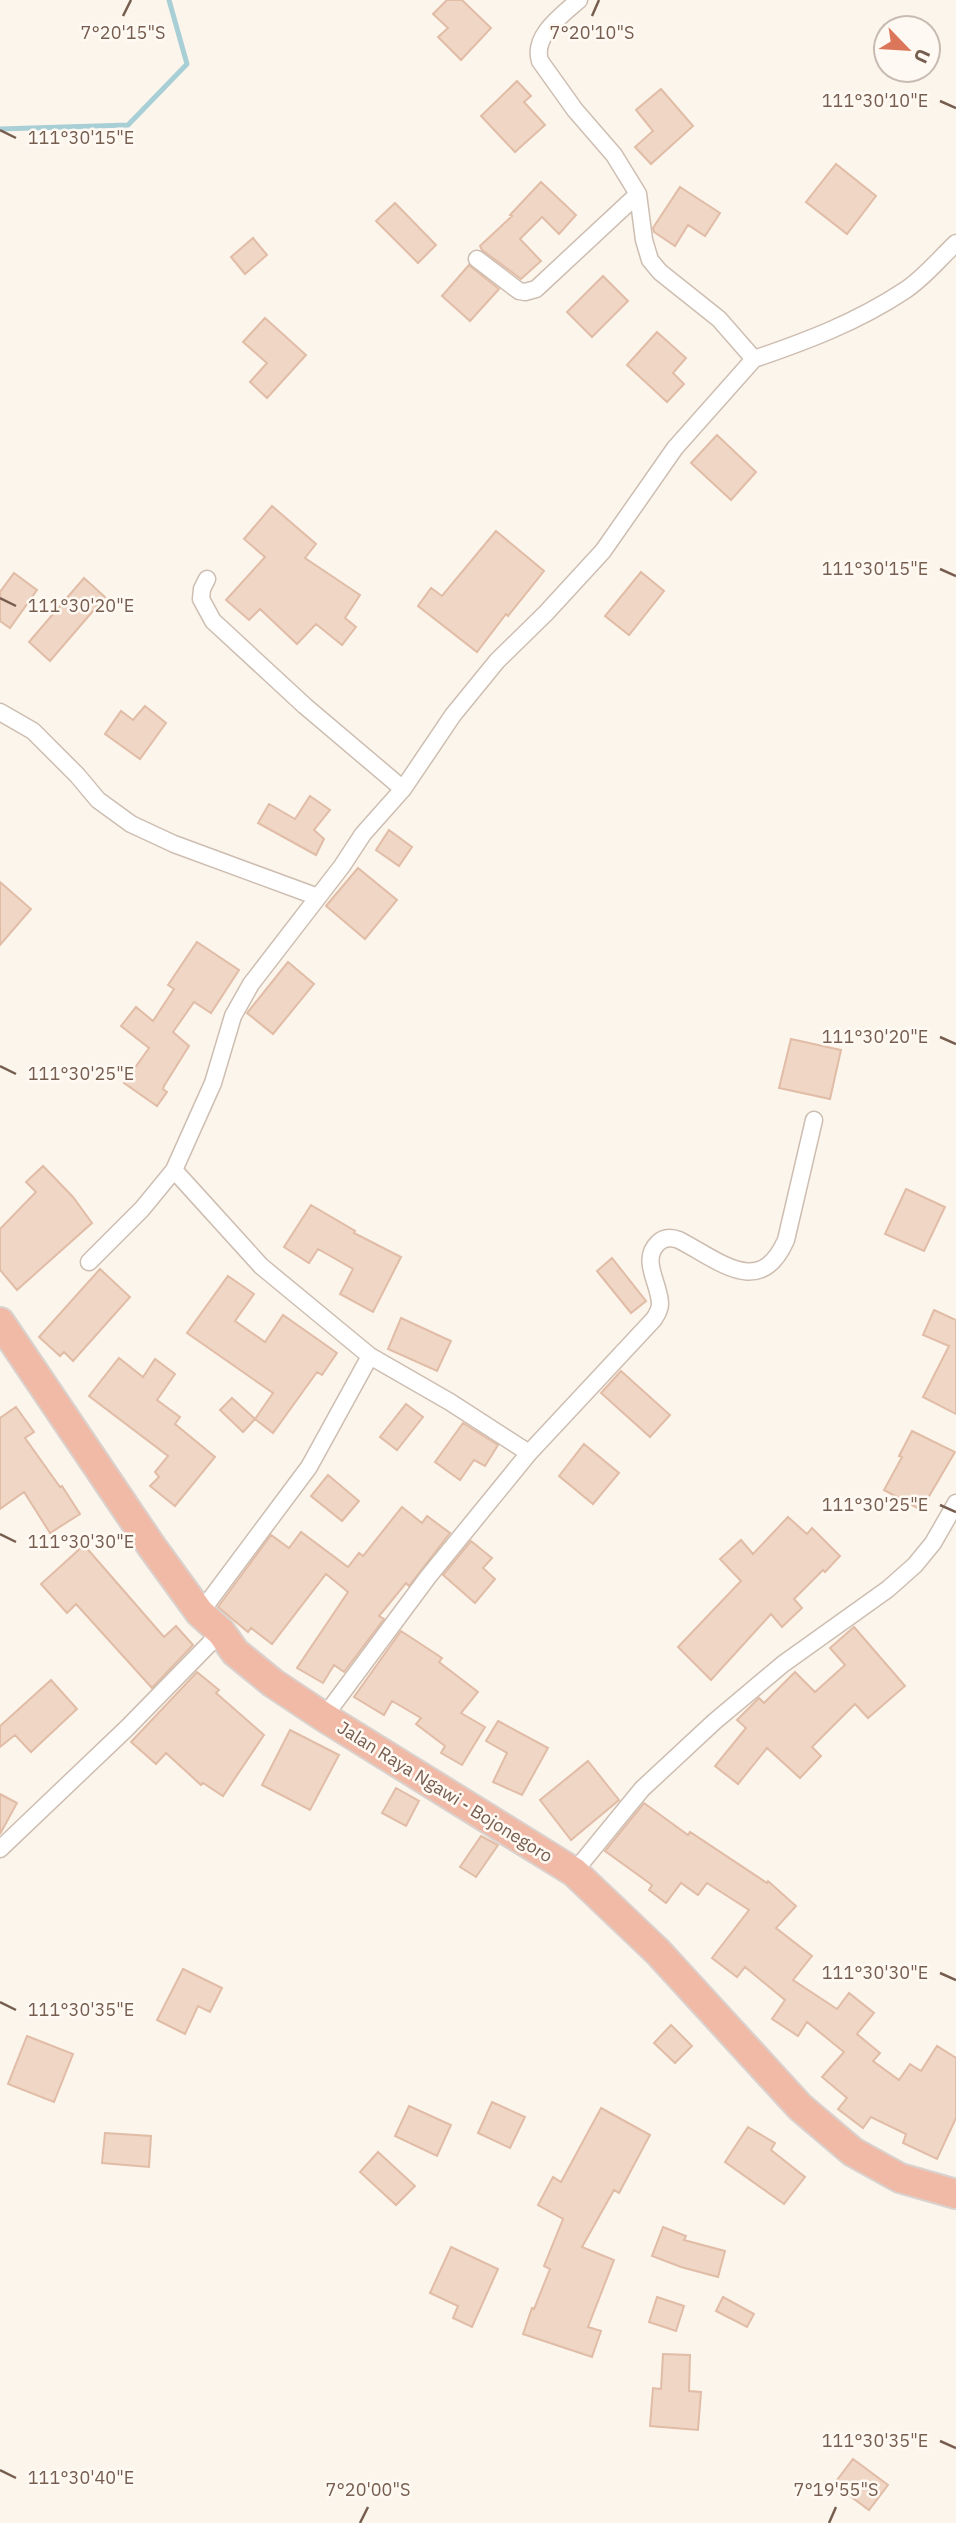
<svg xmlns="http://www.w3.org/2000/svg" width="956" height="2523" viewBox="0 0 956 2523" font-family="'IBM Plex Sans',sans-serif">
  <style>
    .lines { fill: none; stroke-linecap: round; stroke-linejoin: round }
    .stream { stroke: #a8cfd6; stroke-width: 5 }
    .building { fill: #efd6c5; stroke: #e1bca6; stroke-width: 2 }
    .street-casing { stroke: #cebeb1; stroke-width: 19 }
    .highway-casing { stroke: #d9d2ce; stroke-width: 32 }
    .street { stroke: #fff; stroke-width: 16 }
    .highway { stroke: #f1baa7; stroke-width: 28 }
    .ticks { fill: none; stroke: #765d4f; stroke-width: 2.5 }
    .labels { text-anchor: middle; stroke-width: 5; stroke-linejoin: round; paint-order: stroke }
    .street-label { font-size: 18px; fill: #765d4f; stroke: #fef9f2 }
    .ticks-label { font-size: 18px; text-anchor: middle; fill: #765d4f; stroke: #fef9f2; stroke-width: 5; stroke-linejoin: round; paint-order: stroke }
  </style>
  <rect width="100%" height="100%" fill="#fcf5ec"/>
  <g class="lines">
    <path class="stream" d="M0,129L128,125L187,64L169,0"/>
  </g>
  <path class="building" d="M447,0H462L491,28L461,60L438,37L448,28L433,14Z
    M517,81L531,96L524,102L545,125L515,152L481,116Z
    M661,89L693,126L651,164L635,147L653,131L636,110Z
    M836,164L876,196L847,234L806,202Z
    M541,182L576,215L559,234L542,217L520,239L541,261L521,279L482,250L480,246L512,216L510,215Z
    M680,187L720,213L705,236L688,225L675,246L654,232L653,228Z
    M395,203L436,245L418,263L376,221Z
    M253,238L267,255L245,274L231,257Z
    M469,265L499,289L470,321L442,296Z
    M603,276L628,301L592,337L567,312Z
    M265,318L306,355L267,398L250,382L267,363L243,342Z
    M657,332L686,358L673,373L684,384L667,402L627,365Z
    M717,435L756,472L731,500L691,463Z
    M272,506L316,544L305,558L360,595L345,618L356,627L342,645L316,624L297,644L260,609L249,620L226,600L265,557L244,539Z
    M496,531L544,571L508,616L506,614L477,652L418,606L431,588L442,596Z
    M641,572L664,591L629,635L605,616Z
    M14,573L37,590L10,628L0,621V592Z
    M84,578L105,597L50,661L29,642Z
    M145,706L166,723L140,759L105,734L121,711L133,720Z
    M310,796L330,810L314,830L324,839L316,855L258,823L269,804L295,819Z
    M389,830L412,847L399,866L376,850Z
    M358,868L397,900L365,939L326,906Z
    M0,882L31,909L0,945Z
    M197,942L239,970L211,1013L194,1002L173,1032L189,1046L164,1086L163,1089L167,1092L157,1106L124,1083L149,1048L121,1026L136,1007L153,1021L174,989L168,985Z
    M288,962L314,984L273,1034L247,1013Z
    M791,1039L841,1050L830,1099L779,1088Z
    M43,1166L73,1197L92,1223L17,1290L0,1270V1229L36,1192L26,1182Z
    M906,1189L945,1207L924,1251L885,1234Z
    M311,1205L355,1231L354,1233L401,1257L373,1312L340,1294L353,1269L318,1249L309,1263L284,1247Z
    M612,1258L646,1301L631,1313L597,1271Z
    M100,1269L130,1297L73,1361L64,1352L60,1356L39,1337Z
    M228,1276L254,1294L235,1321L265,1342L283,1315L337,1353L322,1375L317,1372L273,1433L255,1419L273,1393L187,1333Z
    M934,1310L956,1320V1414L923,1397L949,1346L923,1335Z
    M401,1318L451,1341L437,1371L388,1349Z
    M119,1358L143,1377L155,1359L175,1374L157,1400L180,1417L175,1424L215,1457L175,1506L150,1486L159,1477L155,1472L168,1456L89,1396Z
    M621,1371L670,1415L650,1437L601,1393Z
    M232,1398L255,1419L243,1432L220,1410Z
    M406,1404L423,1417L397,1450L380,1437Z
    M16,1407L34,1432L25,1438L60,1487L62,1486L80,1514L50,1533L24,1492L0,1509V1418Z
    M463,1423L498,1445L485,1466L474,1460L460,1480L435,1462Z
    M912,1431L955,1452L921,1510L884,1490L902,1457L899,1456Z
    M584,1444L619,1473L593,1504L559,1476Z
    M328,1475L359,1501L342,1521L311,1496Z
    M402,1507L422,1523L427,1516L450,1533L409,1586L406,1583L379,1616L384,1619L344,1672L334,1665L323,1683L297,1668L348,1592L326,1574L272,1644L251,1628L248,1632L218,1607L271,1535L289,1548L301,1532L348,1567L359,1553L363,1556Z
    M788,1517L807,1534L812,1528L840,1556L825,1572L823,1570L794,1599L802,1608L782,1627L771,1614L711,1680L678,1647L741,1581L720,1559L741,1540L753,1554Z
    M471,1541L492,1558L483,1568L495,1579L475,1603L443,1575Z
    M84,1545L164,1637L176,1626L193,1645L152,1688L76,1604L67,1613L41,1584Z
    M854,1627L905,1686L868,1718L855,1704L812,1747L821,1756L800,1778L767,1748L738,1784L715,1766L746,1728L737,1720L759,1698L764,1703L795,1672L815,1692L845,1665L830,1648Z
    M401,1631L442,1658L439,1662L478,1692L461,1713L485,1727L462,1765L441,1753L445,1746L416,1724L421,1718L392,1701L384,1715L354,1697Z
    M197,1672L219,1690L216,1693L264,1735L223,1796L203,1783L201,1785L166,1753L156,1764L131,1742Z
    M51,1680L77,1709L31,1752L15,1735L0,1747V1726Z
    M498,1721L548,1748L522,1795L493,1782L507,1753L486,1741Z
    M290,1730L339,1755L310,1810L262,1785Z
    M588,1761L619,1800L571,1840L540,1800Z
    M396,1788L419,1801L406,1826L382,1813Z
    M0,1794L17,1803L0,1834Z
    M644,1803L688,1835L690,1832L767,1883L768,1881L796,1906L776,1928L812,1956L793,1980L837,2009L849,1993L874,2013L857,2034L880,2053L873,2061L899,2080L910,2064L921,2071L937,2046L956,2058V2118L937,2159L903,2143L906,2134L871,2117L863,2128L838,2109L847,2098L822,2077L844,2052L807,2022L798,2036L772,2019L785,2000L745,1967L737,1977L712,1958L749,1910L707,1883L698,1895L681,1883L666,1903L649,1890L652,1885L605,1851Z
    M481,1836L498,1845L476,1877L460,1867Z
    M183,1969L222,1988L210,2012L198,2006L185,2034L157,2020Z
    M671,2025L692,2046L675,2063L654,2043Z
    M27,2036L73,2054L54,2102L8,2084Z
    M492,2102L525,2117L510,2148L478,2133Z
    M409,2106L451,2125L437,2156L395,2136Z
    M601,2108L650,2135L619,2193L614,2190L582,2247L614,2260L588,2327L601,2331L592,2357L523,2334L532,2308L534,2309L550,2269L544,2266L563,2219L538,2205L553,2177L561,2182Z
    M748,2127L775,2143L771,2150L805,2177L784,2204L725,2162Z
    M105,2133L151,2136L149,2167L102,2163Z
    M378,2152L415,2186L396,2205L360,2172Z
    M663,2227L686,2236L684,2240L725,2251L718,2277L681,2267L652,2256Z
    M451,2247L498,2269L472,2327L453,2318L458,2306L430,2293Z
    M657,2297L684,2306L676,2331L649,2322Z
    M723,2297L754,2314L747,2327L716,2311Z
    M663,2354L690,2355L689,2391L701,2392L698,2430L650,2426L653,2388L661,2389Z
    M853,2459L888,2485L869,2510L834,2484Z"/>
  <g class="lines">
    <g class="street-casing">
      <path id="street" d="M477,259L519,291L525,292L536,289L638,194
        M754,359C807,341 857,322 904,291C923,279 939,259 956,243
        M207,579L202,589L201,599L213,621L305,706L403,789
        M0,712L33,731L77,775L98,800L131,824L174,844L318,897
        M174,1170L261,1266L370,1356L450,1402L529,1453
        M89,1262L142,1209L174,1170L213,1083L233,1016L251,984L342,866L363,834L403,789L453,715L497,661L546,613L603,551L675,448L754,359L719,319L660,272L650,260L644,240L638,194L614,155L575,110L540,61C532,36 562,15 579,0
        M200,1613L309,1467L370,1356
        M324,1717L428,1577L529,1453L654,1319C657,1314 660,1310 660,1304C660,1284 640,1260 658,1243C664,1237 671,1237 679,1240C720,1261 760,1299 786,1240L814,1120
        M0,1849L127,1728L221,1632
        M574,1872L642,1789L714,1722L783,1664L888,1589L915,1565L933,1543L956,1503"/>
    </g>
    <g class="highway-casing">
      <path id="highway" d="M0,1322L152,1547L200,1613L221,1632L235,1652L273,1683L324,1717L574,1872L658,1952L800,2107L853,2152L900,2178L956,2194"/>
    </g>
    <use href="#street" class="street"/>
    <use href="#highway" class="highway"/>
  </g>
  <path class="ticks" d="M123,16L131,0M592,16L599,0M940,101L956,108M0,130L16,138M940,569L956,576M0,598L16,606M940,1037L956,1044M0,1066L16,1074M940,1505L956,1512M0,1534L16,1542M940,1973L956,1980M0,2002L16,2010M940,2441L956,2448M0,2470L16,2478M360,2523L368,2507M829,2523L836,2507"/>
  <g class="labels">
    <g class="street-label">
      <text transform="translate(445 1792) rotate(32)" y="6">Jalan Raya Ngawi - Bojonegoro</text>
    </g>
  </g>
  <g class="ticks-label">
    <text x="123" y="39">7°20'15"S</text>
    <text x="592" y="39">7°20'10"S</text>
    <text x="875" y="107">111°30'10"E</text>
    <text x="81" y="144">111°30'15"E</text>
    <text x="875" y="575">111°30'15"E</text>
    <text x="81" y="612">111°30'20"E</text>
    <text x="875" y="1043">111°30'20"E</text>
    <text x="81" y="1080">111°30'25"E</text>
    <text x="875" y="1511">111°30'25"E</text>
    <text x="81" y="1548">111°30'30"E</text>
    <text x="875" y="1979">111°30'30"E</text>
    <text x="81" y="2016">111°30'35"E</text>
    <text x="875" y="2447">111°30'35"E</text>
    <text x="81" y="2484">111°30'40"E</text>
    <text x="368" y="2496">7°20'00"S</text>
    <text x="836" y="2496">7°19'55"S</text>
  </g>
  <g transform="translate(907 49) rotate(115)"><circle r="33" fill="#fef9f2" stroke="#c8bbb1" stroke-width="2"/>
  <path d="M0-5L12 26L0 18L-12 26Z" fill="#dc765a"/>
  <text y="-10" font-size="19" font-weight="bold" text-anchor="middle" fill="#765d4f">U</text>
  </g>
</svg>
